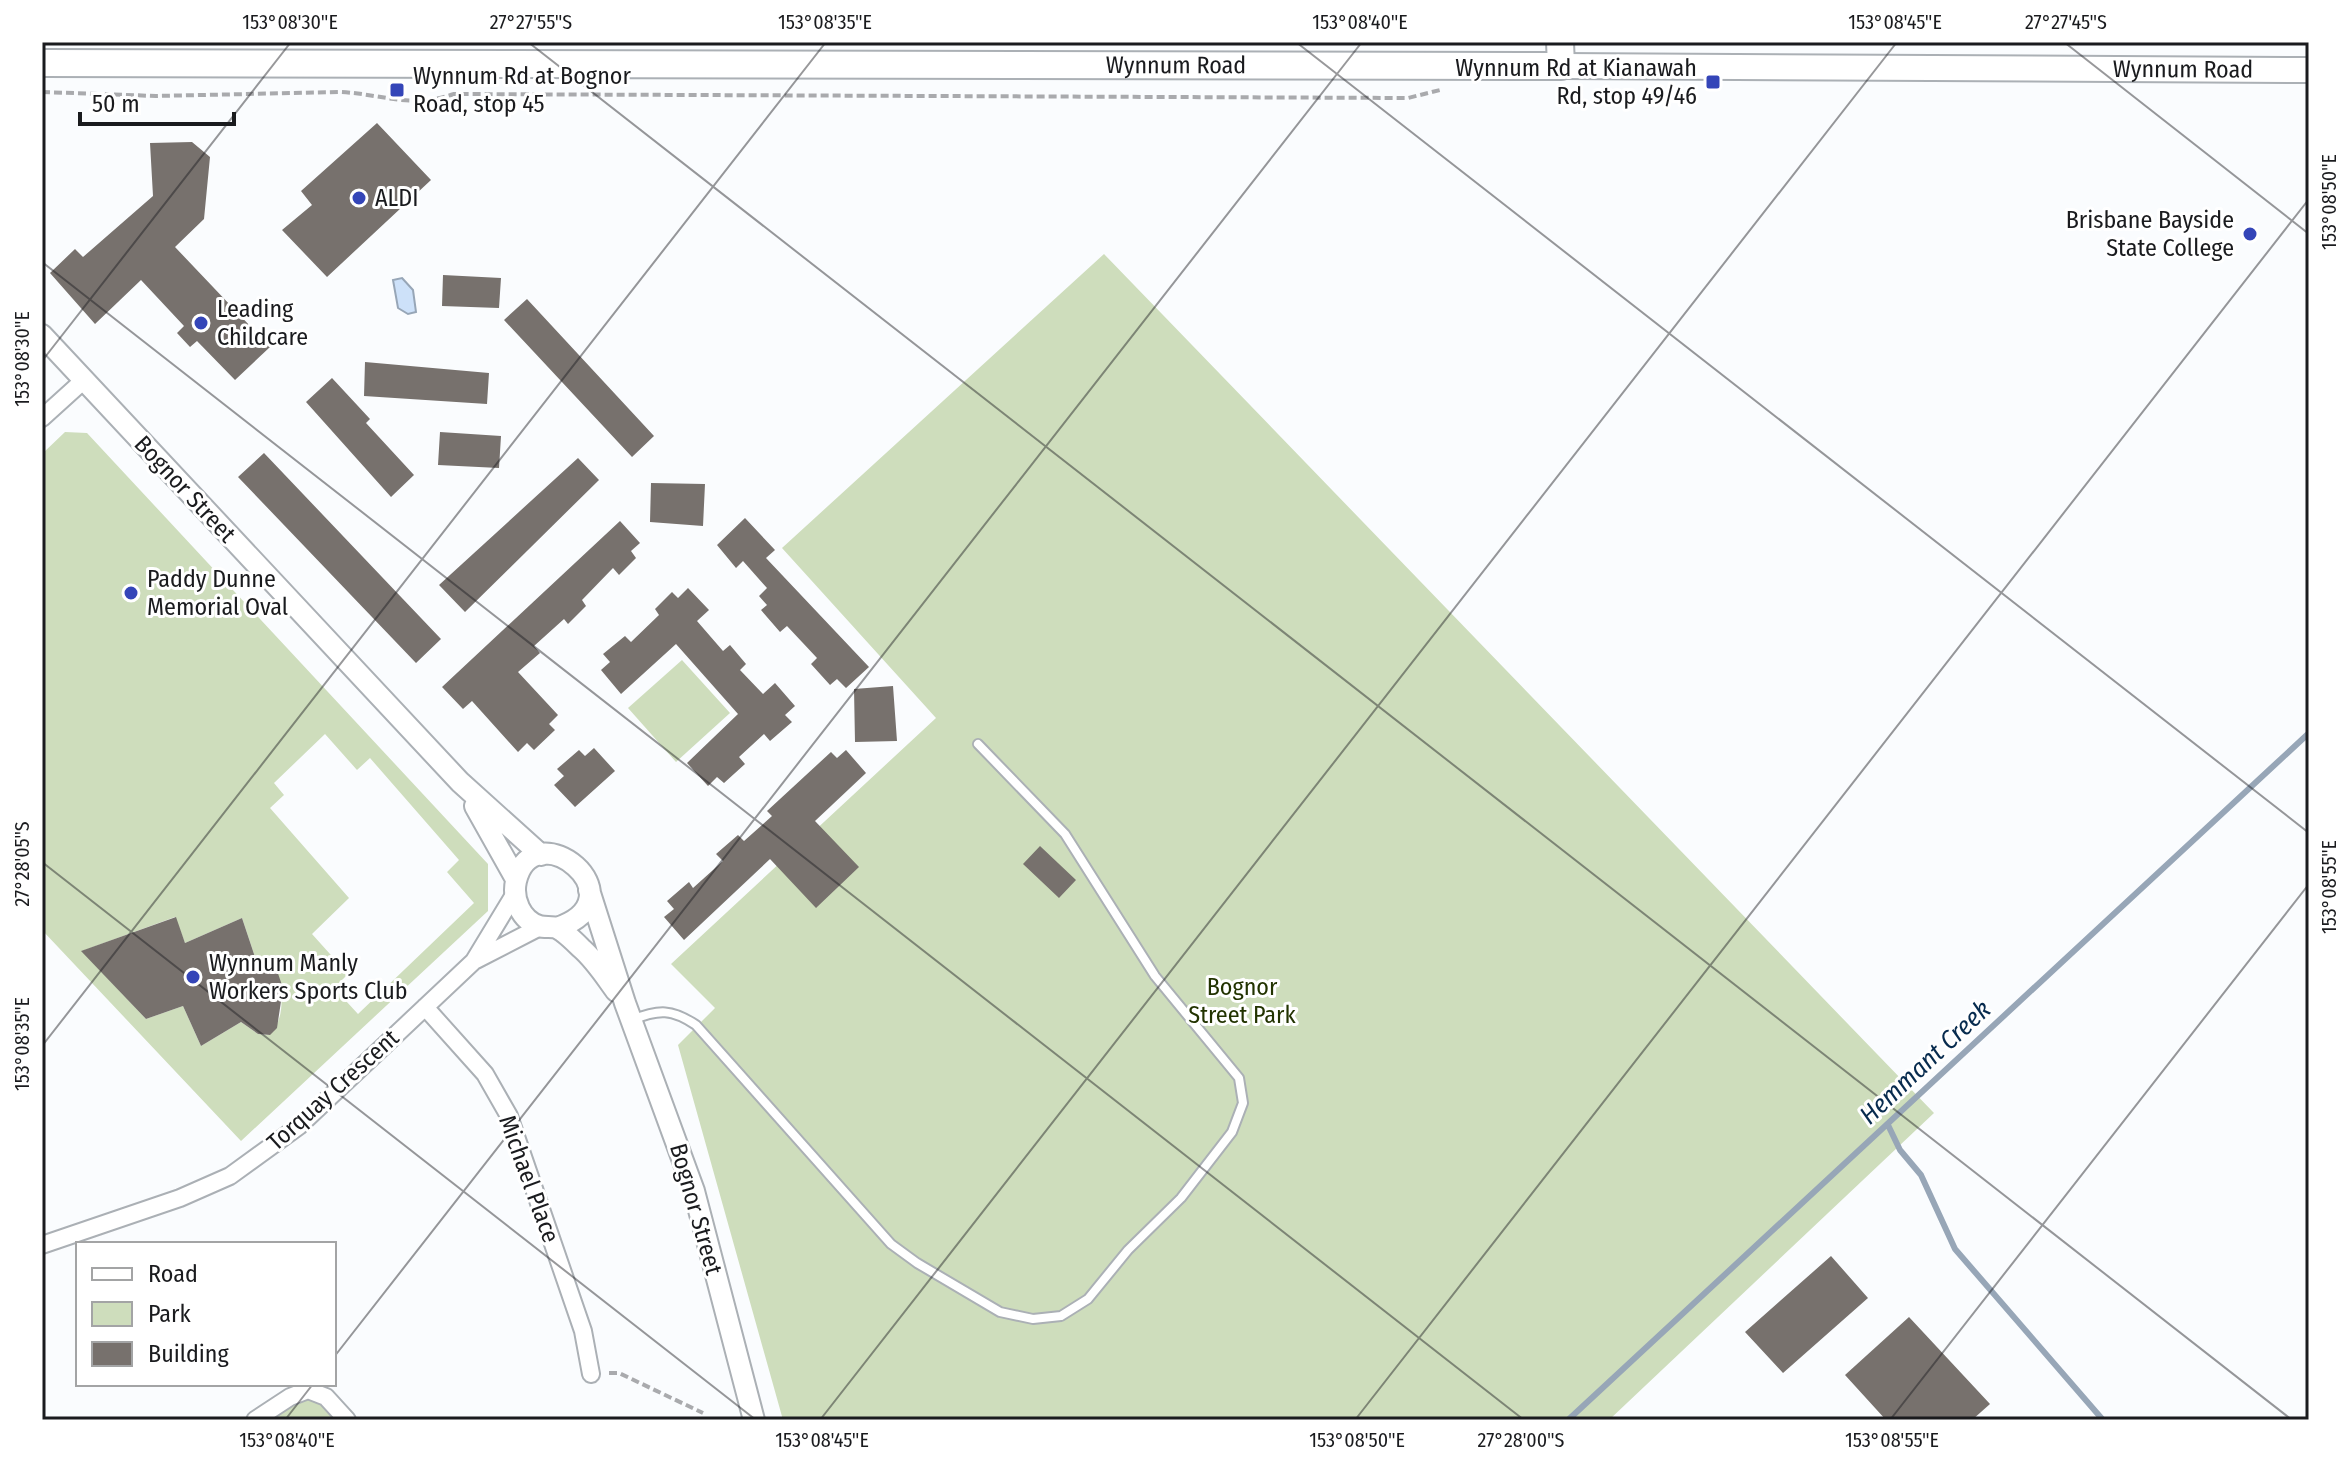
<svg xmlns="http://www.w3.org/2000/svg" width="2351" height="1462" viewBox="0 0 2351 1462" font-family="'Fira Sans Condensed',sans-serif">
  <style>
    .green { fill: #ceddbc; fill-rule: evenodd }
    .water { fill: #cde1f9; stroke: #97a6b7; stroke-width: 2 }
    .lines { fill: none; stroke-linecap: round; stroke-linejoin: round }
    .stream { stroke: #97a6b7; stroke-width: 6 }
    .building { fill: #77716d }
    .service-casing { stroke: #abb0b5; stroke-width: 12 }
    .minor-casing { stroke: #abb0b5; stroke-width: 20 }
    .tertiary-casing { stroke: #abb0b5; stroke-width: 24 }
    .secondary-casing { stroke: #abb0b5; stroke-width: 28 }
    .primary-casing { stroke: #abb0b5; stroke-width: 30 }
    .path { stroke: #a9aaad; stroke-width: 4; stroke-dasharray: 8 4; stroke-linecap: butt }
    .service { stroke: #fff; stroke-width: 8 }
    .minor { stroke: #fff; stroke-width: 16 }
    .tertiary { stroke: #fff; stroke-width: 20 }
    .secondary { stroke: #fff; stroke-width: 24 }
    .primary { stroke: #fff; stroke-width: 26 }
    .ticks { fill: none; stroke: #1a1b1e; stroke-width: 2; stroke-opacity: 0.45 }
    .poi-dot { fill: #3445b8; stroke: #fff; stroke-width: 3 }
    .labels { text-anchor: middle; stroke-width: 6; stroke-linejoin: round; paint-order: stroke }
    .street-label { font-size: 24px; fill: #1a1b1e; stroke: #fff }
    .poi-label { font-size: 24px; fill: #1a1b1e; stroke: #fff; text-anchor: start }
    .park-label { font-size: 24px; fill: #230; stroke: #fff }
    .water-label { font-size: 26px; font-style: italic; fill: #072b4e; stroke: #fff }
    .neatline { fill: none; stroke: #1a1b1e; stroke-width: 3 }
    .ticks-label { font-size: 20px; text-anchor: middle; fill: #1a1b1e }
  </style>
  <rect width="100%" height="100%" fill="#fafcfe"/>
  <path class="green" d="M1104,254L1934,1113L1609,1420H783L678,1045L715,1008L671,964L936,718L782,548Z
    M65,432L87,433L488,864V911L241,1141L42,930V454ZM325,734L357,770L370,758L459,860L447,872L474,903L358,1014L334,988L348,974L312,934L349,898L270,808L284,795L274,783ZM175,917L185,943L242,918L258,966L273,959C281,982 289,1016 269,1035L258,1034L241,1022L201,1046L183,1006L146,1019L82,951Z
    M682,660L730,713L676,762L628,708Z
    M308,1390L347,1420H255Z"/>
  <path class="water" d="M402,278L413,290L416,312L408,314L398,308L393,280Z"/>
  <g class="lines">
    <path class="stream" d="M1888,1125L1900,1150L1921,1175L1955,1249L2103,1420
      M1568,1420L2309,733"/>
  </g>
  <path class="building" d="M377,123L431,180L327,277L282,230L312,205L301,191Z
    M192,142L210,157L204,219L175,247L270,347L235,380L197,341L190,347L177,333L184,326L141,280L95,324L50,273L75,249L83,257L153,196L150,143Z
    M443,275L501,278L499,308L442,306Z
    M527,299L654,436L632,457L504,320Z
    M365,362L489,373L487,404L364,396Z
    M332,378L370,419L366,423L414,475L391,497L306,402Z
    M440,432L501,436L499,468L438,465Z
    M264,453L441,639L416,663L238,477Z
    M578,458L599,480L465,612L439,585Z
    M651,483L705,484L703,526L650,522Z
    M745,518L775,550L766,558L869,667L846,688L837,679L830,685L811,664L817,658L787,626L780,632L761,610L767,605L759,596L767,588L743,561L736,568L717,545Z
    M620,521L640,543L631,551L636,558L619,575L613,568L582,600L586,606L568,624L564,619L534,646L540,653L518,672L558,715L549,724L555,730L534,750L527,743L518,752L472,701L463,709L442,687Z
    M688,588L709,610L697,621L723,651L730,645L746,664L740,670L763,694L775,683L795,706L785,715L792,722L770,741L764,734L739,757L745,764L724,783L717,777L708,786L687,763L738,714L676,644L621,694L601,670L610,662L603,654L625,636L631,642L659,615L655,609L672,592L678,598Z
    M893,686L897,741L855,742L854,689Z
    M594,748L615,771L575,807L554,785L564,776L557,769L579,750L585,756Z
    M846,750L866,773L815,821L859,867L816,908L770,859L684,940L664,917L674,909L667,901L689,882L693,888L723,861L716,854L738,835L744,841L772,816L767,811L831,752L837,758Z
    M1040,846L1076,880L1059,898L1023,864Z
    M176,917L185,943L242,918L258,966L273,959L283,988L277,1028L270,1035L258,1034L241,1022L201,1046L183,1006L146,1019L81,951Z
    M1831,1256L1868,1298L1783,1373L1745,1332Z
    M1909,1317L1990,1404L1972,1420H1886L1845,1375Z"/>
  <g class="lines">
    <g class="service-casing">
      <path id="service" d="M632,1020C659,1009 672,1009 696,1025L891,1244L917,1263L1000,1312L1033,1319L1061,1316L1088,1299L1128,1250L1181,1198L1232,1132L1243,1103L1239,1078L1155,976L1065,834L978,744"/>
    </g>
    <g class="minor-casing">
      <path id="minor" d="M42,418L84,380
        M476,960L540,927
        M425,1007L485,1074L509,1116L583,1331L591,1374
        M42,1245L180,1198L230,1176L299,1126L474,961L514,895
        M255,1420L290,1397L308,1390L326,1397L347,1420"/>
    </g>
    <g class="tertiary-casing">
      <path id="tertiary" d="M42,335L460,782L541,855
        M475,806L516,879
        M589,890L625,1003L694,1191L754,1420
        M557,928C644,898 533,809 516,881C512,899 521,920 539,926C545,928 552,926 557,928C565,932 575,942 581,948C595,960 605,976 616,991"/>
    </g>
    <g class="secondary-casing">
      <g id="secondary">
        <path id="s1" d="M1561,66L2309,70"/>
      </g>
    </g>
    <g class="primary-casing">
      <g id="primary">
        <path id="s2" d="M42,63L1561,66L1560,42"/>
      </g>
    </g>
    <path class="path" d="M42,92L156,96L340,92C383,94 410,109 454,94L1408,98L1440,90
      M609,1373H619L703,1413"/>
    <use href="#service" class="service"/>
    <use href="#minor" class="minor"/>
    <use href="#tertiary" class="tertiary"/>
    <use href="#secondary" class="secondary"/>
    <use href="#primary" class="primary"/>
  </g>
  <path class="ticks" d="M528,42L2292,1420M1296,42L2309,833M2064,42L2309,234M42,262L1524,1420M42,361L291,42M42,862L756,1420M42,1046L826,42M334,1357L1362,42M285,1420L313,1384M820,1420L1897,42M1355,1420L2309,199M1890,1420L2309,884"/>
  <g class="poi-dot">
    <rect x="1705" y="74" width="16" height="16" rx="4"/>
    <rect x="389" y="82" width="16" height="16" rx="4"/>
    <circle cx="359" cy="198" r="8"/>
    <circle cx="2250" cy="234" r="8"/>
    <circle cx="201" cy="323" r="8"/>
    <circle cx="131" cy="593" r="8"/>
    <circle cx="193" cy="977" r="8"/>
  </g>
  <g class="labels">
    <g class="street-label">
      <text dy="8" stroke="none"><textPath href="#s2" startOffset="1134">Wynnum Road</textPath></text>
      <text dy="8" stroke="none"><textPath href="#s1" startOffset="622">Wynnum Road</textPath></text>
      <text transform="translate(185 489) rotate(47)" y="8">Bognor Street</text>
      <text transform="translate(333 1090) rotate(-42)" y="8">Torquay Crescent</text>
      <text transform="translate(529 1179) rotate(70)" y="8">Michael Place</text>
      <text transform="translate(696 1209) rotate(74)" y="8">Bognor Street</text>
    </g>
    <g class="poi-label">
      <text x="1697" y="76" text-anchor="end">Wynnum Rd at Kianawah<tspan x="1697" dy="28">Rd, stop 49/46</tspan></text>
      <text x="413" y="84">Wynnum Rd at Bognor<tspan x="413" dy="28">Road, stop 45</tspan></text>
      <text x="375" y="206">ALDI</text>
      <text x="2234" y="228" text-anchor="end">Brisbane Bayside<tspan x="2234" dy="28">State College</tspan></text>
      <text x="217" y="317">Leading<tspan x="217" dy="28">Childcare</tspan></text>
      <text x="147" y="587">Paddy Dunne<tspan x="147" dy="28">Memorial Oval</tspan></text>
      <text x="209" y="971">Wynnum Manly<tspan x="209" dy="28">Workers Sports Club</tspan></text>
    </g>
    <g class="park-label">
      <text x="1242" y="995">Bognor<tspan x="1242" dy="28">Street Park</tspan></text>
    </g>
    <g class="water-label">
      <text transform="translate(1925 1062) rotate(-43)" y="9">Hemmant Creek</text>
    </g>
  </g>
  <rect width="2351" height="1462" fill="none" stroke="#ffffff" stroke-width="88"/>
  <rect x="76" y="1242" width="260" height="144" fill="#ffffff" stroke="#a3a4a5" stroke-width="2"/>
  <rect x="92" y="1268" width="40" height="12" fill="#ffffff" stroke="#a3a4a5" stroke-width="2"/>
  <text x="148" y="1282" font-size="24" fill="#1a1b1e">Road</text>
  <rect x="92" y="1302" width="40" height="24" fill="#ceddbc" stroke="#a3a4a5" stroke-width="2"/>
  <text x="148" y="1322" font-size="24" fill="#1a1b1e">Park</text>
  <rect x="92" y="1342" width="40" height="24" fill="#77716d" stroke="#a3a4a5" stroke-width="2"/>
  <text x="148" y="1362" font-size="24" fill="#1a1b1e">Building</text>
  <path d="M80 112v12h154v-12" fill="none" stroke="#1a1b1e" stroke-width="4"/>
  <text x="92" y="112" font-size="24" fill="#1a1b1e" stroke="#ffffff" stroke-width="6" paint-order="stroke">50 m</text>
  <rect x="44" y="44" width="2263" height="1374" class="neatline"/>
  <g class="ticks-label">
    <text x="290" y="29">153°08'30"E</text>
    <text x="531" y="29">27°27'55"S</text>
    <text x="825" y="29">153°08'35"E</text>
    <text x="1360" y="29">153°08'40"E</text>
    <text x="1895" y="29">153°08'45"E</text>
    <text x="2066" y="29">27°27'45"S</text>
    <text transform="translate(2329 202) rotate(-90)" y="7">153°08'50"E</text>
    <text transform="translate(22 359) rotate(-90)" y="7">153°08'30"E</text>
    <text transform="translate(22 864) rotate(-90)" y="7">27°28'05"S</text>
    <text transform="translate(2329 887) rotate(-90)" y="7">153°08'55"E</text>
    <text transform="translate(22 1044) rotate(-90)" y="7">153°08'35"E</text>
    <text x="287" y="1447">153°08'40"E</text>
    <text x="822" y="1447">153°08'45"E</text>
    <text x="1357" y="1447">153°08'50"E</text>
    <text x="1521" y="1447">27°28'00"S</text>
    <text x="1892" y="1447">153°08'55"E</text>
  </g>
</svg>
